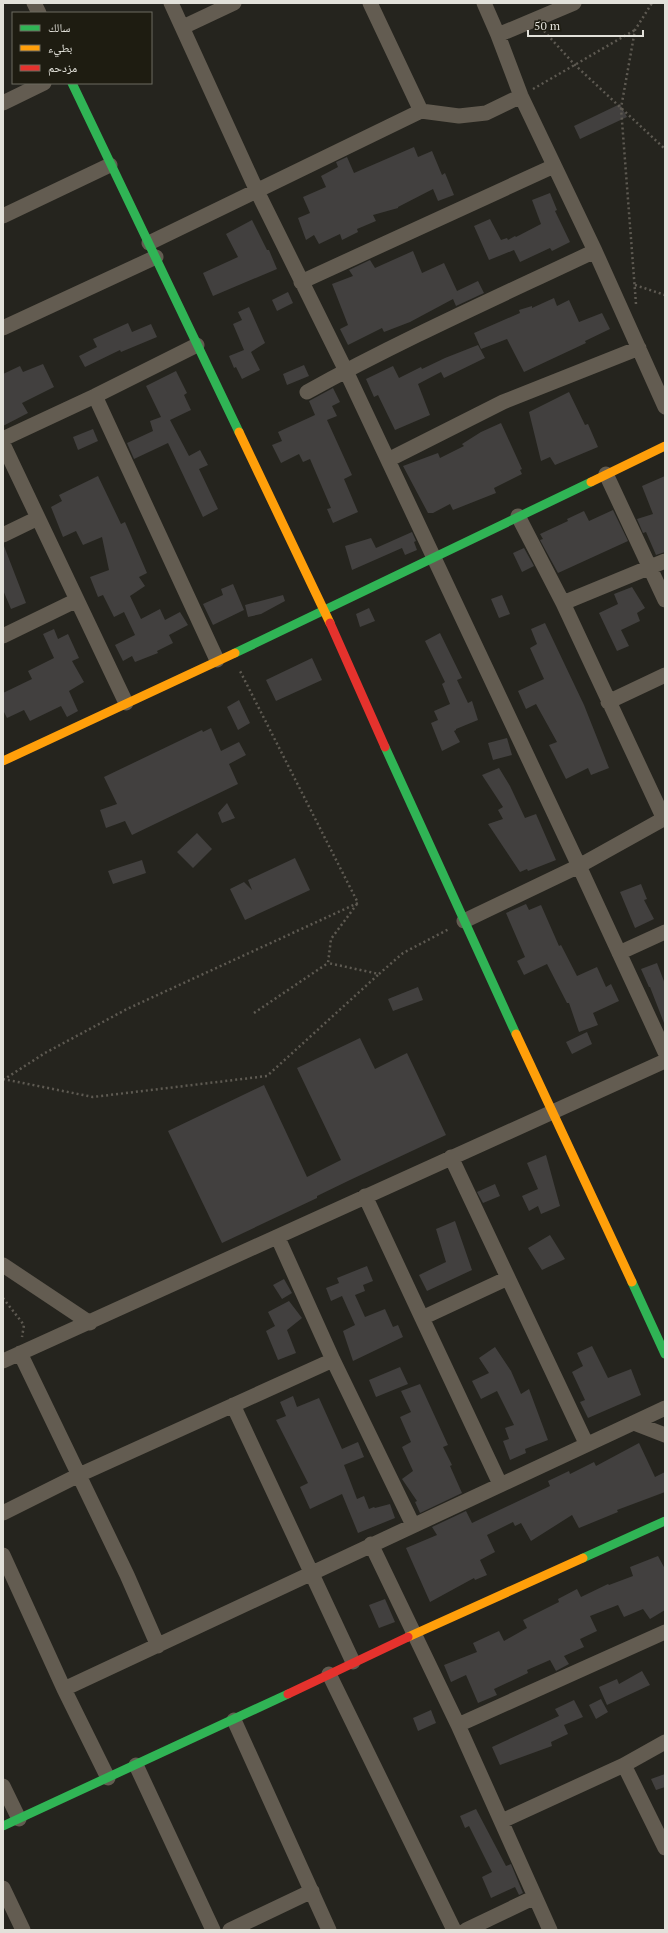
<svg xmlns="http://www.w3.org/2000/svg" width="668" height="1933" viewBox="0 0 668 1933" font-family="'PT Serif','Noto Naskh Arabic',serif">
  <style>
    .building { fill: #42403f }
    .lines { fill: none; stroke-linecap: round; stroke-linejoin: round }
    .path { stroke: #5e5a52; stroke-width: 2.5; stroke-dasharray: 2 3; stroke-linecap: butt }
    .street { stroke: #635c51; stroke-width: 15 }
    .fast { stroke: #30b455; stroke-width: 9 }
    .slow { stroke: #ff9f0a; stroke-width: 9 }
    .jam { stroke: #e5322d; stroke-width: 9 }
  </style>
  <rect width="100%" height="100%" fill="#25241e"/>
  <path class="building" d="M620,104L627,117L580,139L574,126Z
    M414,147L418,157L432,151L442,175L445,173L454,195L438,201L433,189L398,207V208L373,215L376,221L357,229L358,232L342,240L340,234L319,244L314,235L306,240L298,218L310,213L303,197L326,187L321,176L338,167L336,162L347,157L354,173Z
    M550,193L557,210L555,211L570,242L552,251L550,248L520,262L514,250L489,260L474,226L490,219L501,240L507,238L508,240L515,236L516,237L541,224L532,200Z
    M252,220L267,250H269L277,269L213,296L203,273L238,257L226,234Z
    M413,251L422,273L444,263L457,291L478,281L484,293L456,306L453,299L410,322L384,332L382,328L348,345L340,329L348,325L332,284L353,276L349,270L370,260L375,268Z
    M288,292L293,303L277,311L272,300Z
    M554,298L557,306L569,300L579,322L602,313L610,329L585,341L586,343L524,372L507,339L481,349L474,333L520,313L519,310L532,306V308Z
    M249,307L265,343L251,352L260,370L242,379L236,367L234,368L229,356L244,350L233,324L242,320L238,312Z
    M128,323L132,332L151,324L157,337L121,352L120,350L85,367L79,356L97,347L93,339Z
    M478,345L485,358L444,378L441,372L418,384L430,415L395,430L378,395L374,397L366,379L393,366L399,378L421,367L422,369L445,358Z
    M43,364L54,387L22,403L28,413L3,426V374L20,366L23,372Z
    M304,365L309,376L287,385L283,374Z
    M176,371L187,393L184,395L191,410L170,420L189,456L200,450L208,465L199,469L218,509L203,517L168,443L134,459L127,443L153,431L150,421L161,417L146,386Z
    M333,388L340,402L332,406L337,416L327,420L352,475L344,479L358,512L333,523L327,509L331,508L310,459L303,462L299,454L281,463L272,445L282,441L278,432L315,415L309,401Z
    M569,392L585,425L588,424L598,447L555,465L550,457L541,461L529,412Z
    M501,423L522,469L520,470L522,474L494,488L496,493L453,510L450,504L433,513H428L403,466L438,453L440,458L464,446L462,444L481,432Z
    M93,429L98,441L78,450L73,437Z
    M98,476L121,524L125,522L147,573L139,577L145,586L130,596L141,619L160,609L165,620L180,612L188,625L169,635L173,643L157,651L158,653L135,662L132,656L123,661L115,645L135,635L124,612L114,617L103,595L98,597L90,577L109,570L102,537L83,545L76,531L63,537L51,507L62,501L59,495Z
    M665,476V552L656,555L646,532L643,533L637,519L653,514L642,486Z
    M613,510L628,541L558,573L540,540L543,539L540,534L568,521L567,519L584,511L589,521Z
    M412,532L416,541L414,542L417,550L405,555L402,548L352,570L345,546L371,538L376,548Z
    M4,546L26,603L11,609L3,590Z
    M524,548L534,566L522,572L513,553Z
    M233,584L244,610L213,625L203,604L223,595L221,589Z
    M632,587L645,608L637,613L640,621L621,630L629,646L617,651L599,613L618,604L614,594Z
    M283,595L285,601L261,614L248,617L245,605Z
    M502,595L510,614L499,618L491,599Z
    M369,608L375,621L360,627L356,614Z
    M545,623L584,705L609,768L591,775L588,768L566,779L549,745L557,742L536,704L526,709L518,691L544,679L530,648L537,644L531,629Z
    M54,629L58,639L68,634L79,658L72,661L84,682L69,691L78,711L67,717L61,706L30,721L24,710L7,718L3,710V693L32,679L28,671L54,658L43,634Z
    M440,633L462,678L457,680L468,703L472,701L478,720L456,729V730L454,731L460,742L442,751L431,723L438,720L434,711L450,704L442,684L445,682L425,641Z
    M312,658L322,680L276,701L266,680Z
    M239,700L250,723L238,730L227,707Z
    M211,728L221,751L239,742L246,755L229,764L238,784L132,835L125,821L106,828L100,810L117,804L104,777L202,730L203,732Z
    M507,738L512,755L493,760L488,743Z
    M499,768L510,786L525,818L536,814L556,860L528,871L527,869L520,872L488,824L503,819L498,810L503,807L482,775Z
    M227,803L235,818L222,823L218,813Z
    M197,833L212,849L193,868L177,852Z
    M295,858L310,890L245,920L230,889L244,882L252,890L248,880Z
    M142,860L146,873L113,884L108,871Z
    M641,884L647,899L644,900L654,919L635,928L620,892Z
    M526,904L529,910L541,905L559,946L561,945L577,976L597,967L606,987L611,984L619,1001L593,1013L598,1025L579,1032L569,1003H567L547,964L524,975L517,961L525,957L506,913Z
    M657,963L665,984L664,1023L650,987H649L641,969Z
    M418,987L423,1000L393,1011L388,999Z
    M587,1032L592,1044L572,1054L566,1042Z
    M360,1038L375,1069L407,1053L446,1135L350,1180L317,1196V1198L222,1243L168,1131L264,1085L307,1177L341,1160L297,1068Z
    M546,1155L560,1206L541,1214L538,1206L529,1211L522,1196L538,1189L527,1163Z
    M495,1184L500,1196L483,1203L477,1192Z
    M455,1221L472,1270L427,1291L419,1275L446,1262L436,1229Z
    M550,1235L565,1259L542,1270L528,1248Z
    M367,1266L373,1281L363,1285L365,1291L355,1295L365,1317L385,1309L393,1327L398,1325L403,1337L353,1361L343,1331L355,1325L342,1296L331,1301L326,1288L339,1283L337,1278Z
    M284,1279L292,1293L282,1299L273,1285Z
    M289,1301L302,1318L287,1330L296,1353L278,1360L266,1331L275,1326L268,1312Z
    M592,1346L608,1378L631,1369L641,1395L588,1418L580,1402L585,1400L572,1372L583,1366L577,1353Z
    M495,1347L511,1371L521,1394L529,1389L548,1440L525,1449L526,1453L510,1460L503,1441L509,1439L505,1428L514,1425L497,1391L481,1399L472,1381L489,1373L479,1358Z
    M400,1367L408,1384L376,1397L369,1380Z
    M420,1384L448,1445L443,1447L452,1465L450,1466L462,1493L420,1513L415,1502L417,1501L402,1479L413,1471L402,1447L411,1442L400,1417L411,1412L401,1391Z
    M293,1396L297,1407L319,1398L342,1449L358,1442L364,1457L344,1465L357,1499L364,1496L369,1509L374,1507L375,1508L390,1504L395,1518L358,1533L342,1494L310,1509L300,1487L308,1483L276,1420L286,1416L280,1402Z
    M639,1443L655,1477L665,1472V1492L617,1510L618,1512L579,1528L572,1515L531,1541L521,1523L515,1526L513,1522L487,1535L495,1552L480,1560L487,1575L475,1580L474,1578L430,1602L406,1548L437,1535L432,1527L466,1511L472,1523L550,1486L548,1481L569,1471L570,1474L594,1462L596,1466Z
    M658,1556L665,1569V1610L650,1619L643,1609L624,1617L618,1605L590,1616L597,1631L580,1639L584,1647L564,1656L569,1664L556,1671L550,1660L527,1670L528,1673L494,1689L497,1695L478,1703L466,1675L451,1682L444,1665L477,1652L473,1643L499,1631L504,1641L527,1628L523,1620L559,1602L558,1599L577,1589L581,1597L608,1584L609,1585L633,1576L630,1567Z
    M385,1599L395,1622L379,1628L369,1605Z
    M642,1671L650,1685L607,1705L599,1687L617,1679L619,1684Z
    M601,1699L608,1712L596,1719L589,1705Z
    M574,1700L583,1717L564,1725L568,1734L551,1742L552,1746L500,1765L492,1747L559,1716L555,1709Z
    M431,1710L436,1723L418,1731L413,1718Z
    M665,1774V1787L656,1790L651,1779Z
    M476,1809L506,1866L511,1864L523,1893L519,1895L515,1887L491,1898L482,1877L492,1872L469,1826L465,1828L460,1816Z"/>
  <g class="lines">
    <path class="path" d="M544,31L574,64L665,149
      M533,89L635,30
      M635,285L665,295
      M636,304L621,108L635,30L652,3
      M357,904L331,939L328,963L379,974L403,953L449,929
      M254,1013L328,963
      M3,1079L93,1097L267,1076L379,974
      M3,1080L45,1053L127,1009L358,903L239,669
      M3,1298L24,1325L22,1337"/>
    <path class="street" d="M34,3L39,13
      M171,3L256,189L346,371L579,866L665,1052
      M370,3L421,111
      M484,3L498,35L521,96L595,251L665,407
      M183,27L234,3
      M498,35L574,3
      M3,103L44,83
      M3,216L110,165
      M149,243L421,111L459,116L486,113L521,96
      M301,282L554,166
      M3,328L156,257
      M307,392C401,340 498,297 595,251
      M95,396L217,660
      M3,439L95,396L197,345
      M3,444L126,703
      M388,460L503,402L639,348
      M606,474L665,600
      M518,516L563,603L664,819
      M3,535L38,518
      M563,603L665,561
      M3,636L77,600
      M608,702L665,675
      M464,921L579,866L665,818
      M619,953L665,932
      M451,1157L586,1443
      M365,1196L422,1318
      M278,1238L333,1360L413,1525
      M3,1265L90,1323
      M20,1353L127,1575L158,1646
      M3,1361L665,1061
      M233,1405L353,1662
      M634,1423L665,1435
      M500,1484L422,1318L508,1278
      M3,1513L79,1475L333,1360
      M371,1544L458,1725L550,1930
      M3,1555L64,1689L108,1778
      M329,1674L454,1930
      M64,1689L665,1408
      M234,1720L329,1930
      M458,1725L665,1632
      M136,1765L213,1930
      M624,1765L665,1848
      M3,1786L19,1819
      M502,1821L624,1765L665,1742
      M3,1888L23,1930
      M230,1930L312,1891
      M466,1930L535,1897"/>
    <path class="fast" d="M72,83L239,432
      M235,653L591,482
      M385,747L516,1034
      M632,1282L665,1354
      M583,1558L665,1521
      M3,1826L288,1694"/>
    <path class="slow" d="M239,432L330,623
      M591,482L665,446
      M3,761L235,653
      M516,1034L632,1282
      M408,1637L583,1558"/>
    <path class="jam" d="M330,623L385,747
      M288,1694L408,1637"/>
  </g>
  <rect width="668" height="1933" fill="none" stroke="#e2e1da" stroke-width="8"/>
  <rect x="12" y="12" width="140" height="72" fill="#1e1c11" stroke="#6c6b61"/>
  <rect x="20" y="25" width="20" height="6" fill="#30b455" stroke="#6c6b61"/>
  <text x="48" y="32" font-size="12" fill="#e2e1da">سالك</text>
  <rect x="20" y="45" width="20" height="6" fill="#ff9f0a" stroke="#6c6b61"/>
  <text x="48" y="52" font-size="12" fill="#e2e1da">بطيء</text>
  <rect x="20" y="65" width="20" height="6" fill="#e5322d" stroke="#6c6b61"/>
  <text x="48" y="72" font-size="12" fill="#e2e1da">مزدحم</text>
  <path d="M528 30v6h115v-6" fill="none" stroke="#e2e1da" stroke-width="2"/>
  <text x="534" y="30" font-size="12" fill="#e2e1da" stroke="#1e1c11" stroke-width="3" paint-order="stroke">50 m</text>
</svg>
